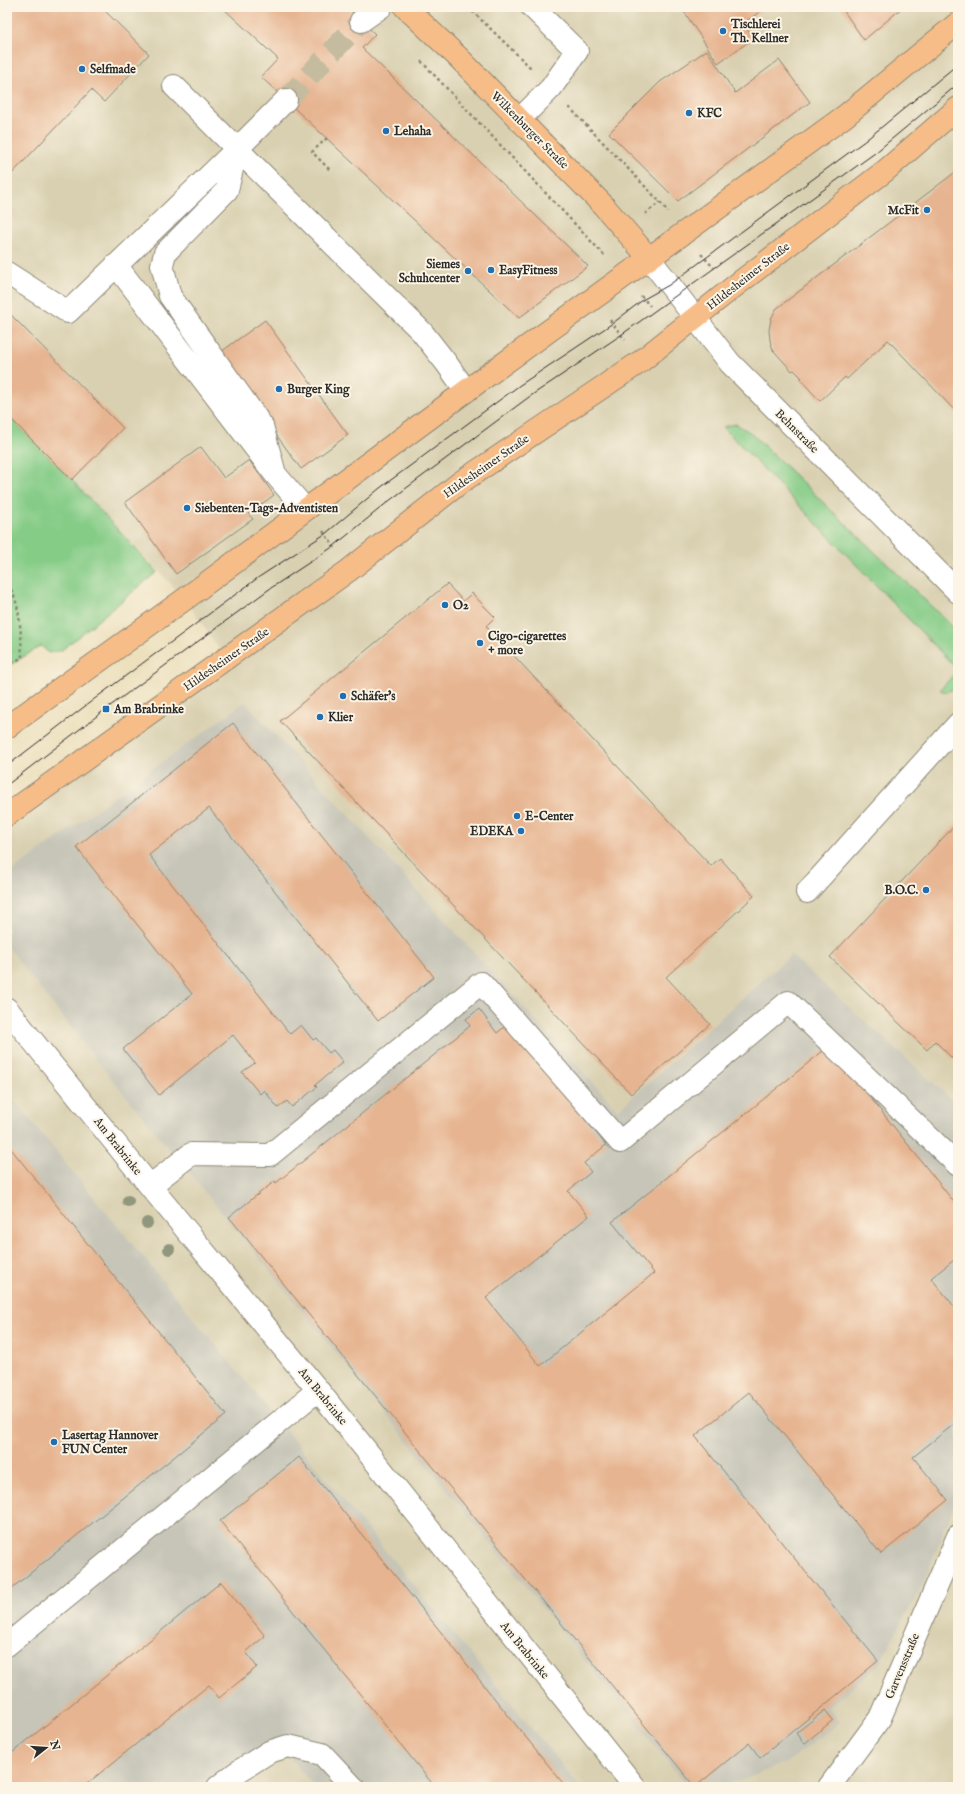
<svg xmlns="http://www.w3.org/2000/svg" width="965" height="1794" viewBox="0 0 965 1794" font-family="'IM FELL English',serif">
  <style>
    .built { fill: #d9d0b1 }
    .industrial { fill: #c6c5b8 }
    .green { fill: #85cc87; stroke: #587c59 }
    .building { fill: #e6b490 }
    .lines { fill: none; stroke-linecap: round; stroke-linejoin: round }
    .minor-tunnel { stroke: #c5bca0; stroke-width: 22; stroke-dasharray: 22 11; stroke-linecap: butt }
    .minor-casing { stroke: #8c8674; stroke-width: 24 }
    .major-casing { stroke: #8c8674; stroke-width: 24 }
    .path { stroke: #8c8674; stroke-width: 2.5; stroke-dasharray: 3 3; stroke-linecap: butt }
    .minor { stroke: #fff; stroke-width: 22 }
    .major { stroke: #f7bd88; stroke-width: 22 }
    .tram { stroke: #2b2b2b; stroke-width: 1 }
    .tree { fill: #91977c }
    .poi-dot { fill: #1f6fb2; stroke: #fcf5e5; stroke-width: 1.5 }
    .labels { text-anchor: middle; stroke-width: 4; stroke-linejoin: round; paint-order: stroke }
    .poi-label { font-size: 12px; font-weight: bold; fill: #2b2b2b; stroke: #fcf5e5; text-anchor: start }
    .street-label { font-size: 12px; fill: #2b2b2b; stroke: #fcf5e5 }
  </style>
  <rect width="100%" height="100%" fill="#fcf5e5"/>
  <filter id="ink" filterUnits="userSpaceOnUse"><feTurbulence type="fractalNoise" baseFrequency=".025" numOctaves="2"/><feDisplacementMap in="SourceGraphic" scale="8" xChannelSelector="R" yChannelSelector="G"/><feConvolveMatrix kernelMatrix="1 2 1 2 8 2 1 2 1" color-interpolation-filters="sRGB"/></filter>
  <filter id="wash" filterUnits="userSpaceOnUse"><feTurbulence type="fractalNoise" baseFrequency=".012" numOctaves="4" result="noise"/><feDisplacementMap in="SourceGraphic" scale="16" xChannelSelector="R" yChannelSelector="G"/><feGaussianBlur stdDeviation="0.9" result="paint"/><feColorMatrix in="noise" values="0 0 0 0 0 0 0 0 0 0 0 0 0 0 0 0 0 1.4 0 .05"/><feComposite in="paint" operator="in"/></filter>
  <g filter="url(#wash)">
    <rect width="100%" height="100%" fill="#ece0bd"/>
    <path class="built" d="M7,7H958V1787H7V819L230,665L185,599L72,480L7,415Z"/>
    <path class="industrial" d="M245,702L618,1110L791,955L958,1105V1496L922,1586L878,1666L828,1707L840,1722L793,1758L782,1764L743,1780L715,1787H688L229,1221L105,1071L7,946V875Z
      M7,1092L580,1787H314L286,1753L242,1787H7Z"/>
    <path class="green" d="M7,415L72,480L157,572L62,650L49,653L41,646L7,667Z
      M736,424L751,433L958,632V670L723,427Z
      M958,670L957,688L946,692L940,690Z"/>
    <g id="blocks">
      <path class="building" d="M7,7H101L149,54L104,102L91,90L7,179Z
        M222,7H347L375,34L362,48L588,266L519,318L261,77L278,59Z
        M681,7H766L743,24L754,38L718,63Z
        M841,7H903L864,40Z
        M707,50L735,93L779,60L810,102L678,201L609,133L660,82Z
        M958,170V414L888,340L847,379L845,377L820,401L800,379L802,378L794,370L792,371L773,350L770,340L769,330L771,319L776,309Z
        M7,311L123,428L72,480L7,415Z
        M265,320L348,435L301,469L218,354Z
        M201,447L224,478L249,460L274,495L248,514L253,519L176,574L125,502Z
        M447,584L463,601L472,593L483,605L495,617L486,626L711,866L720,858L754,896L666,977L710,1024L631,1094L280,721Z
        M233,723L434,977L378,1021L209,808L149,855L290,1034L301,1025L313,1040L316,1038L329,1053L333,1050L343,1062L315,1085L317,1087L292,1107L287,1101L278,1108L264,1090L260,1094L242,1072L255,1063L233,1035L159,1095L123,1049L192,994L76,847Z
        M958,822V1064L935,1041L927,1050L830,957Z
        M479,1009L497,1033L508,1024L606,1145L584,1163L591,1172L568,1191L589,1216L486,1298L540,1366L654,1273L612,1222L829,1046L958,1207V1257L931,1278L958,1311V1421L913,1457L948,1500L881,1554L749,1392L695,1436L878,1661L760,1758L749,1743L695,1787L229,1217L275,1181L276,1183L470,1026L466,1019Z
        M7,1144L226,1415L7,1592Z
        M299,1457L440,1631L566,1787H435L220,1521Z
        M221,1582L265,1636L246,1652L257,1667L219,1698L209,1685L83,1787H7V1757Z
        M825,1710L833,1720L804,1744L796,1733Z"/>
    </g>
  </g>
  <g filter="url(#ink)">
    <use href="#blocks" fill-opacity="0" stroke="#8c8674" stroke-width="1"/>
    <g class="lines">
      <path class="minor-tunnel" d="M286,100L361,21"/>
      <g class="minor-casing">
        <path id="minor" d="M361,21L381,7
          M519,120L551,88L577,51L532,7
          M237,149L422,332L447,364L466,391
          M649,258L730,363L958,592
          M116,265L275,474L305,509
          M7,273L68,312L237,149L174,86
          M275,474L262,426L170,296L162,265L165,253L227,190L237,149L286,100
          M807,892L958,724
          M7,1009L150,1186L318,1390L635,1787
          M150,1186L191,1154L270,1155L481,983L620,1142L788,1002L958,1165
          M7,1645L318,1390
          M218,1787L236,1773L269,1752L288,1746L322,1754L353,1787
          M829,1787L880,1718L958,1536"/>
      </g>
      <g class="major-casing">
        <path id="major" d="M405,7L459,58L603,205L649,258
          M7,727L185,599L466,391L845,116L958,23
          M7,815L348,571L461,482L640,362L731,289L885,171L958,108"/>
      </g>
      <path class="path" d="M468,7L532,69
        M421,61L606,257
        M569,107L660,202L668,212
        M327,138L312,152L330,170
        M645,214L660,202
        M701,254L714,268
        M641,296L650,306
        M610,320L625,340
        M323,531L335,548
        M7,585C21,597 21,640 22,658L7,664"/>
      <use href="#minor" class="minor"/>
      <use href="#major" class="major"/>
      <path class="tram" d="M7,766L97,697L259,577L325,534L380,488L520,385L613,323L644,299L669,285L866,140L958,64
        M7,785L106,709L268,590L334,546L389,501L529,397L621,335L875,153L958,84"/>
    </g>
    <g class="tree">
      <circle cx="128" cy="1201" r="6"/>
      <circle cx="147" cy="1223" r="6"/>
      <circle cx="169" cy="1249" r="6"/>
    </g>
  </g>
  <g class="poi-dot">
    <circle cx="723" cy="31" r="4"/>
    <circle cx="82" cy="69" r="4"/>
    <circle cx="689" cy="113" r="4"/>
    <circle cx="386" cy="131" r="4"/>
    <circle cx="927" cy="210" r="4"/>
    <circle cx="491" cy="270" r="4"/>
    <circle cx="468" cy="271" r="4"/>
    <circle cx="279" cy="389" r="4"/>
    <circle cx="187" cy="508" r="4"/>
    <circle cx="445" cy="605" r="4"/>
    <circle cx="480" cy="643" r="4"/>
    <circle cx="343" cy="696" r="4"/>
    <rect x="102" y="705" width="8" height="8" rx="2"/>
    <circle cx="320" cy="717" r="4"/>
    <circle cx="517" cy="816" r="4"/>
    <circle cx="521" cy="831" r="4"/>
    <circle cx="926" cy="890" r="4"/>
    <circle cx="54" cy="1442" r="4"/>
  </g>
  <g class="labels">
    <g class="poi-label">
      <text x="731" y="28">Tischlerei<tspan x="731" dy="14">Th. Kellner</tspan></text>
      <text x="90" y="73">Selfmade</text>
      <text x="697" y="117">KFC</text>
      <text x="394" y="135">Lehaha</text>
      <text x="919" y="214" text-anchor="end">McFit</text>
      <text x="460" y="268" text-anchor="end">Siemes<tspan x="460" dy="14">Schuhcenter</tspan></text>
      <text x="499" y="274">EasyFitness</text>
      <text x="287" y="393">Burger King</text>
      <text x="195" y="512">Siebenten-Tags-Adventisten</text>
      <text x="453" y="609">O2</text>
      <text x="488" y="640">Cigo-cigarettes<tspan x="488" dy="14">+ more</tspan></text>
      <text x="351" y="700">Schäfer's</text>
      <text x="114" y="713">Am Brabrinke</text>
      <text x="328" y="721">Klier</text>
      <text x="525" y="820">E-Center</text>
      <text x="513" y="835" text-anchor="end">EDEKA</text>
      <text x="918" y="894" text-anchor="end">B.O.C.</text>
      <text x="62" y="1439">Lasertag Hannover<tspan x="62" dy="14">FUN Center</tspan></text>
    </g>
    <g class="street-label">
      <text transform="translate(530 130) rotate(45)" y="4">Wilkenburger Straße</text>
      <text transform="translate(748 276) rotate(-38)" y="4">Hildesheimer Straße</text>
      <text transform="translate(797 431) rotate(45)" y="4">Behnstraße</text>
      <text transform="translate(486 466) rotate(-35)" y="4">Hildesheimer Straße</text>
      <text transform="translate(226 659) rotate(-35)" y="4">Hildesheimer Straße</text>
      <text transform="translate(118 1146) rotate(52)" y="4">Am Brabrinke</text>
      <text transform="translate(323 1396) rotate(51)" y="4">Am Brabrinke</text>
      <text transform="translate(525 1650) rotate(51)" y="4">Am Brabrinke</text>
      <text transform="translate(902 1666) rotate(-67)" y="4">Garvensstraße</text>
    </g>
  </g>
  <rect width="965" height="1794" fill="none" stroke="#fcf5e5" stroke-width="24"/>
  <g transform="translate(46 1748) rotate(73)" stroke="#fcf5e5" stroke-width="3" paint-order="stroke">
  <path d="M0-3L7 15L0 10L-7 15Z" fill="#2b2b2b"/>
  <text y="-6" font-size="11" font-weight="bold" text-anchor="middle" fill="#2b2b2b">N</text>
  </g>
</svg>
